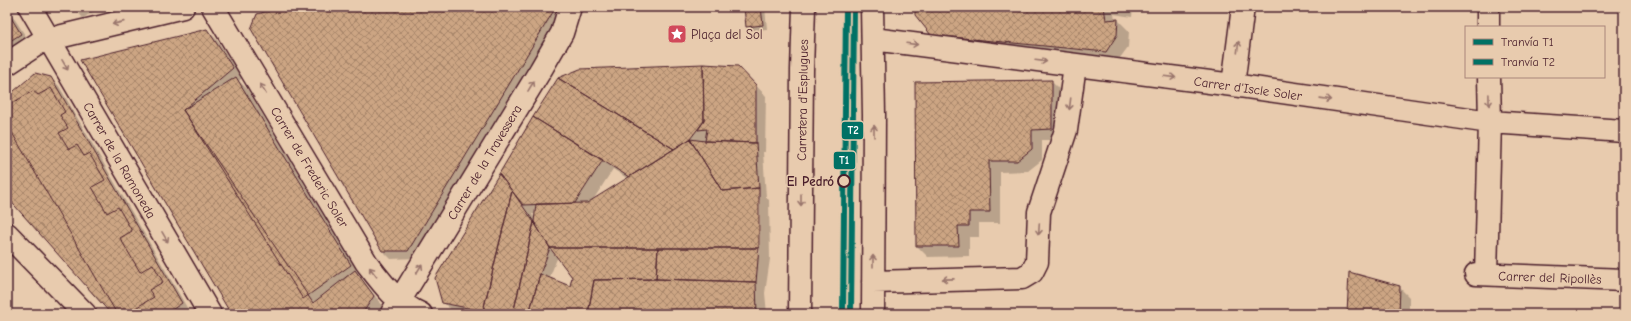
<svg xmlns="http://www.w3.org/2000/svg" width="1631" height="321" viewBox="0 0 1631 321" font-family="'Comic Neue',sans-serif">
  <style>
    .shadow { fill: #0003; fill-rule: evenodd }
    .building { fill: url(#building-cross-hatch); stroke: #4a1f2b }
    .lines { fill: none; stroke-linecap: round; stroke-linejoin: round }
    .minor-casing { stroke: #4a1f2b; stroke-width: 25 }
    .minor { stroke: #e8cbae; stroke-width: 22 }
    .tram-1-casing { stroke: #e8cbae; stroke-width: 9 }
    .tram-2-casing { stroke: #e8cbae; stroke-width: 9 }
    .tram-1 { stroke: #007165; stroke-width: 6 }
    .tram-2 { stroke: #007165; stroke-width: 6 }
    .oneway { stroke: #99756c }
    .stop-dot { fill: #e8cbae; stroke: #4a1f2b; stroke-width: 2 }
    .labels { text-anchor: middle; stroke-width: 3; stroke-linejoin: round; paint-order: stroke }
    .poi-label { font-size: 13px; fill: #4a1f2b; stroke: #e8cbae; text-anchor: start }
    .street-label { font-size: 13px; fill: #4a1f2b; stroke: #e8cbae }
    .stop-label { font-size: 13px; font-weight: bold; fill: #4a1f2b; stroke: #e8cbae; text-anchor: end }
    .line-badge { stroke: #e8cbae; stroke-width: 1.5 }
    .badge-label { font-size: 11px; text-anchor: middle; font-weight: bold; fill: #fff }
  </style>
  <defs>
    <pattern id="building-cross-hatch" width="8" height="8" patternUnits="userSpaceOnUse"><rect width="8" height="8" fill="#cca583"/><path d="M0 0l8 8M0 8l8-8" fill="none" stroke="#a8866b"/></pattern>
  </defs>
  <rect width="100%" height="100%" fill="#e8cbae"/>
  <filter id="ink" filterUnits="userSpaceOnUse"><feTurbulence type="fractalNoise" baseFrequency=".025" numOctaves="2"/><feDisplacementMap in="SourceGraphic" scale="8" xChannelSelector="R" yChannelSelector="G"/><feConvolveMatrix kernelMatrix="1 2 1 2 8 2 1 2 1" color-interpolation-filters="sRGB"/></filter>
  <g filter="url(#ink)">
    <path class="shadow" d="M7,7L32,46L7,61Z
      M73,7H101L83,18Z
      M288,7H566L416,258L391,259L383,251Z
      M745,7H765L767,29L751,30L747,26Z
      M916,7H1133L1132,17L1114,14L1115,20H1118L1129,31L1128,47L1117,62L943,46L931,34Z
      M207,30L217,40L242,78L239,81L248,90L361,278L383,306L378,314H232L82,61Z
      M748,77L766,96L765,152H763L766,197L769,200L770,259L765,293L767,314H464L453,312L443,302L436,278L559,79ZM613,169L628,179L593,200ZM758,200H760V253H758ZM532,214H536L535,219ZM558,256L573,276L571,287L549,279Z
      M51,78L59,86L189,311L184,314H112L7,196V98Z
      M1051,81L1062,92V140H1042V160L1028,171L1000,172V223H979V237H969V256L928,257L917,246Z
      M1399,287L1409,297V314H1348Z"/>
    <path class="building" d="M284,7H556L408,251H382L251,29L257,14Z
      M744,7H761L763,25L746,27Z
      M915,7H1104L1106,20L1118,19L1117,35L1106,52L931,35L915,15Z
      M7,11L21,34L7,43Z
      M207,29L233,68L183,110L313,303L355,270L374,296L362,314H231L80,60Z
      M703,64L704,121L690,139L674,149L558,78L580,69Z
      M703,64L738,66L756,85V143L705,141L707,129L698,130L704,121Z
      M35,73L51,77L182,303L166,314H111L7,197V97Z
      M236,77L351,265L303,299L183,110Z
      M558,78L674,149L629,177L533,117Z
      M1052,80V129L1032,130V149L1017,161H989L990,212H969V226H958L959,246H916L915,82Z
      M51,88L65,112L60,115L68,128L59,133L69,149L77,145L84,156L89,153L105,180L92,187L107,213L118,207L132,231L120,238L140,272L153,264L163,282L149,290L154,297L125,314H117L7,124V106L33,91L38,95Z
      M533,117L603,160L575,203L523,205L499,174Z
      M690,139L722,191L759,188V248H550L534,222L536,204L587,203Z
      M690,139L705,141L756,143L759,188L722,191Z
      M499,174L512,191L483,311L442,303L435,278Z
      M512,191L534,222L513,314H505L483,311Z
      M534,222L550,248L540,274L529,314H513Z
      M550,248H658L656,279L594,280L588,314H529L540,274L570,286L572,277Z
      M658,248H759L756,282L656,279Z
      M1349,272L1400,286L1399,314H1347Z
      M656,279L756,282L757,314H588L594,280Z"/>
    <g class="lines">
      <g class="minor-casing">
        <path id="minor" d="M30,7L210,314
          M213,7L366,262C382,283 396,303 421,314
          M872,7L874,115L873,314
          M1488,7V27
          M873,39L1233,85L1490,122L1624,131
          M7,64L39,43L50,39L183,7
          M1233,85L1243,7
          M7,234L85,314
          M1476,274L1624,280
          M1486,274L1490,122L1489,77
          M873,282L1022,278L1032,272L1037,262L1039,212L1066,130L1075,65
          M392,313L540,71L562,33L570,7
          M800,314L802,70L804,7"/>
      </g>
      <use href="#minor" class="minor"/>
      <g class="tram-1-casing">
        <path id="tram-1" d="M843,314L846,7"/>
      </g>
      <g class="tram-2-casing">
        <path id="tram-2" d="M851,314L854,7"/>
      </g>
      <use href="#tram-1" class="tram-1"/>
      <use href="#tram-2" class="tram-2"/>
    </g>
    <defs><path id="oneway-shaft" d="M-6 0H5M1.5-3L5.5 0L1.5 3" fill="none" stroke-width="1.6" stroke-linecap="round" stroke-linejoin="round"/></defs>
    <g class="oneway">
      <use href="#oneway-shaft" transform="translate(118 23) rotate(167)"/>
      <use href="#oneway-shaft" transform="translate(912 44) rotate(7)"/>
      <use href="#oneway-shaft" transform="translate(1238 47) rotate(-83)"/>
      <use href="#oneway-shaft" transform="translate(1041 61) rotate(7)"/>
      <use href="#oneway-shaft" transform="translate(65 65) rotate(60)"/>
      <use href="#oneway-shaft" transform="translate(1170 77) rotate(7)"/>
      <use href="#oneway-shaft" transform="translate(531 86) rotate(-59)"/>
      <use href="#oneway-shaft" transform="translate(263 89) rotate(-121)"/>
      <use href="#oneway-shaft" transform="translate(1326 99) rotate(8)"/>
      <use href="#oneway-shaft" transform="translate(1489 100) rotate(89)"/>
      <use href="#oneway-shaft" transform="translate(1070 104) rotate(97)"/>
      <use href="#oneway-shaft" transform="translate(874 131) rotate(-90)"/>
      <use href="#oneway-shaft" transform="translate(801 200) rotate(90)"/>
      <use href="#oneway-shaft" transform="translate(1039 229) rotate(93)"/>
      <use href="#oneway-shaft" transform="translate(165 237) rotate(60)"/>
      <use href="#oneway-shaft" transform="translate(873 261) rotate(-90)"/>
      <use href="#oneway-shaft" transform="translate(419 269) rotate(-59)"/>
      <use href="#oneway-shaft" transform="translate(373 272) rotate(-127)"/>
      <use href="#oneway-shaft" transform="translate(948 279) rotate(179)"/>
    </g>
  </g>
  <defs>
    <g id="sight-square" transform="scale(1)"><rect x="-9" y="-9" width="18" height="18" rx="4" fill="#d1495b" stroke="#e8cbae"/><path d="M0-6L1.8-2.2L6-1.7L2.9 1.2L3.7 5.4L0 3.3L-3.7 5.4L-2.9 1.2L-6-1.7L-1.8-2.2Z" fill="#fff"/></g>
  </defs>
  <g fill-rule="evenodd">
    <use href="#sight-square" x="677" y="34"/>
  </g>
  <circle class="stop-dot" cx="844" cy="181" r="6"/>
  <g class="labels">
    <g class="poi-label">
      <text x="691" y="39">Plaça del Sol</text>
    </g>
    <g class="street-label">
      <text transform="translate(1248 88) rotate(8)" y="5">Carrer d'Iscle Soler</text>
      <text transform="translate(802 100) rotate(-89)" y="5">Carretera d'Esplugues</text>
      <text transform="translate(120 160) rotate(60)" y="5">Carrer de la Ramoneda</text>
      <text transform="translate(484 162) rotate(-59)" y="5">Carrer de la Travessera</text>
      <text transform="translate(310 167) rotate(59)" y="5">Carrer de Frederic Soler</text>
      <text transform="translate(1550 277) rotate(2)" y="5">Carrer del Ripollès</text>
    </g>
    <g class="stop-label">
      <text x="834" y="186">El Pedró</text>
    </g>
  </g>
  <g class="line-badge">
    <rect x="841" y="121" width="23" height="19" rx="4" fill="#007165"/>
    <rect x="833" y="151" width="23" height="19" rx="4" fill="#007165"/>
  </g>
  <g class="badge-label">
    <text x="853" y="134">T2</text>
    <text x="844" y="164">T1</text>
  </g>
  <rect width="1631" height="321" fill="none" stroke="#e8cbae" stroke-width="24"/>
  <rect x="12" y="12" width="1607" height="297" fill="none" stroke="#4a1f2b" stroke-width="1.5" filter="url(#ink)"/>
  <rect x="1465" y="26" width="140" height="52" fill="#e8cbae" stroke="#a9867a"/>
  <rect x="1473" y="39" width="20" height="6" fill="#007165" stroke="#a9867a"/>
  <text x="1501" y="46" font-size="12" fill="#4a1f2b">Tranvía T1</text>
  <rect x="1473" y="59" width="20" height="6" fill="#007165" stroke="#a9867a"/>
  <text x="1501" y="66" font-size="12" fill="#4a1f2b">Tranvía T2</text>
</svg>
